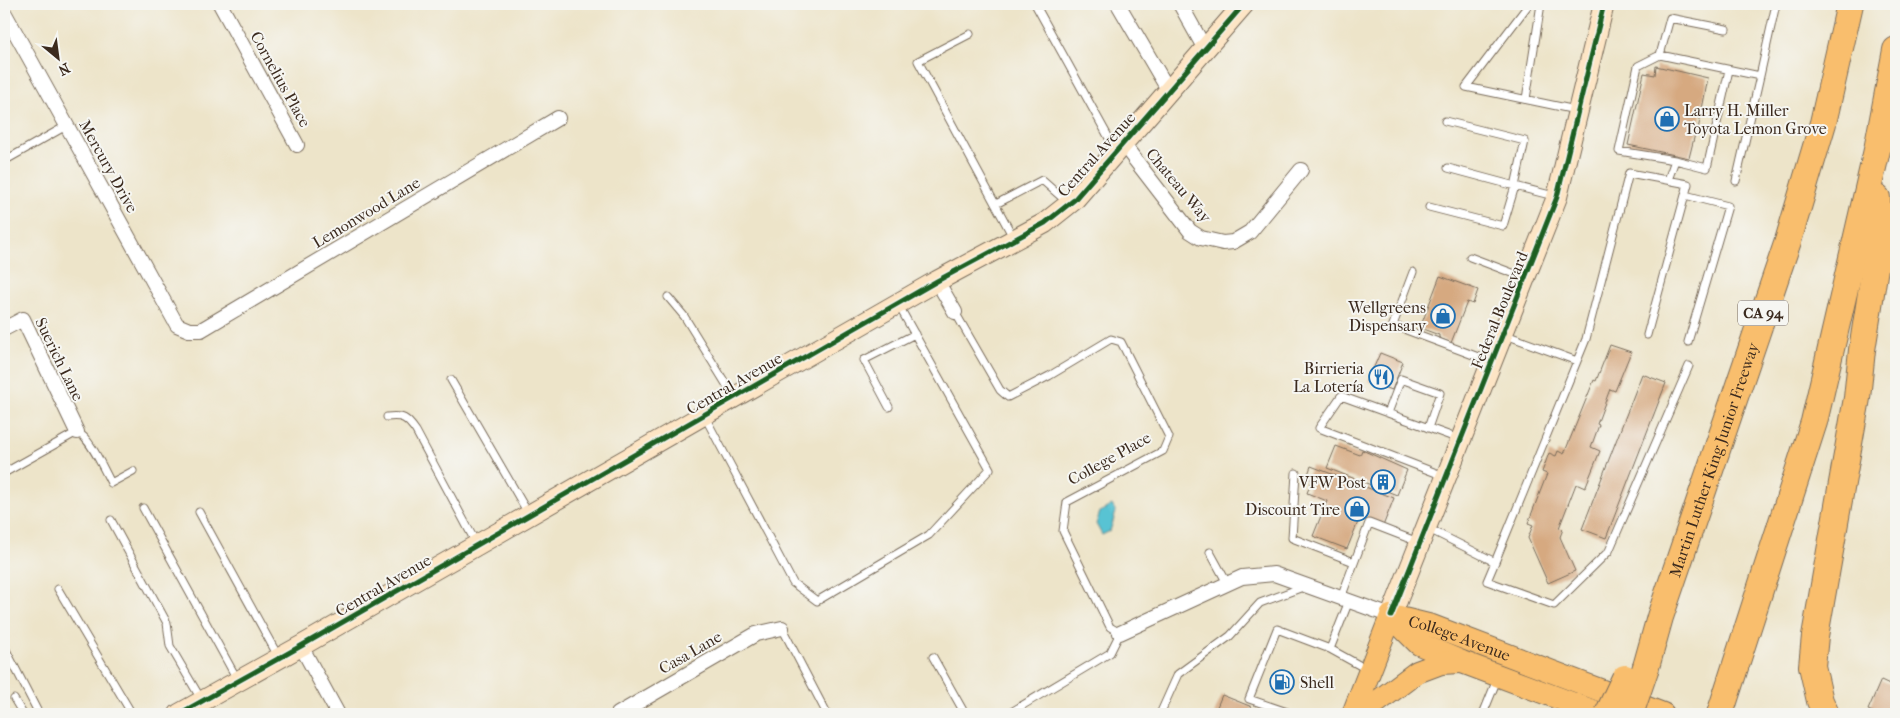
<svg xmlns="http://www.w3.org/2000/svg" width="1900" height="718" viewBox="0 0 1900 718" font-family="'IM FELL French Canon',serif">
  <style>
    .water { fill: #58c3d3; stroke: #4a7678 }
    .building { fill: #d6a980 }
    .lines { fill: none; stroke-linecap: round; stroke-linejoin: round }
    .lane-casing { stroke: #796b5a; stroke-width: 9 }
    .street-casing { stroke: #796b5a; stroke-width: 16 }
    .secondary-casing { stroke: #796b5a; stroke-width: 22 }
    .primary-casing { stroke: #796b5a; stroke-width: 24 }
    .highway-casing { stroke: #796b5a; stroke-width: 28 }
    .lane { stroke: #fff; stroke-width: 7 }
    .street { stroke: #fff; stroke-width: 14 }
    .secondary { stroke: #fde5c5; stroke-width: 20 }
    .primary { stroke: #f9be6d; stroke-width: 22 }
    .highway { stroke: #f9be6d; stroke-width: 26 }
    .highway-bridge-casing { stroke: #796b5a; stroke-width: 28; stroke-linecap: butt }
    .highway-bridge { stroke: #f9be6d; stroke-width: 26 }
    .cycleway-casing { stroke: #f6f6f2; stroke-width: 8 }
    .cycleway { stroke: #1b5e20; stroke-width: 5 }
    .labels { text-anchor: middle; stroke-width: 4; stroke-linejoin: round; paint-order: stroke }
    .shield { fill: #f6f6f2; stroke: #73675e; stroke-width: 1 }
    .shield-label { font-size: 15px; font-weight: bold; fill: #3b2a1e }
    .street-label { font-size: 16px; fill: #3b2a1e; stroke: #f6f6f2 }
    .poi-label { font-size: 16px; fill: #3b2a1e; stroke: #f6f6f2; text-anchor: end }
  </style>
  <rect width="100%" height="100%" fill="#f6f6f2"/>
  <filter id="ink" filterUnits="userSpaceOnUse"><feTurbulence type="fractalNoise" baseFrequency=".02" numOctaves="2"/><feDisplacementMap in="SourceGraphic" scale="10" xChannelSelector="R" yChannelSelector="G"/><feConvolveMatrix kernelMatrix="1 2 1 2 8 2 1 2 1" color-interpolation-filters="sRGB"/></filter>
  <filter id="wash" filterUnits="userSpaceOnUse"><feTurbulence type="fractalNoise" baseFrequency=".0096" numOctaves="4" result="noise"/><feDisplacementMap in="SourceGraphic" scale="20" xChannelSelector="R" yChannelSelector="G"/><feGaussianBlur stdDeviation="1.12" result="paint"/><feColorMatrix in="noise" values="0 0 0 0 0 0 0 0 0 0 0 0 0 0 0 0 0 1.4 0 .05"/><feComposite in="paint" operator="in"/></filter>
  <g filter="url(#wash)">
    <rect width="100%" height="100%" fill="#ede4c9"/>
    <path class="water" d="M1112,505L1116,512L1110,531L1102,535L1096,524L1100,512Z"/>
    <g id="blocks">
      <path class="building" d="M1656,66L1708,78L1697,135L1695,134L1689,158L1628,145L1644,73L1655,75Z
        M1440,276L1478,290L1473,304L1467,302L1451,343L1439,338V335L1420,328Z
        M1610,345L1631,352L1615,391L1610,389L1597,424L1599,425L1591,447L1600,451L1585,488L1576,484L1559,528L1563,529L1560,537L1575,571L1548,583L1528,538L1533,525L1528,523L1547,474L1542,472L1549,453L1556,456L1558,451L1564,454L1594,380L1596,381Z
        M1380,353L1403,362L1392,390L1368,381Z
        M1642,374L1666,383L1606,538L1582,529Z
        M1336,446L1360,455L1362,450L1407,470L1397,495L1327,468Z
        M1311,466L1394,498L1383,526L1360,517L1347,549L1313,536L1327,501L1307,493L1312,480L1307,477Z
        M1881,680L1896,687V714H1877L1868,710Z
        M1222,695L1252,707L1249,714H1214Z"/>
    </g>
  </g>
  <g filter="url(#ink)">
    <use href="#blocks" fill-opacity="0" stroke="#796b5a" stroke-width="1"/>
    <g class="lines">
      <g class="lane-casing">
        <path id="lane" d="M1035,4L1115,149
          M1529,4L1466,87L1576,110
          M970,34L918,61L1013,237
          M1660,55L1670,18L1726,29
          M1760,76L1776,4
          M1526,99L1541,4
          M1445,121L1525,141L1515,186L1448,168
          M1675,160L1707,168L1729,70
          M4,161L66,126
          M1668,180L1675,160L1619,151L1638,66L1660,55L1760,76L1736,181
          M1685,195L1728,206L1688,342
          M996,204L1042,180L1068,203
          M1429,207L1503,226L1515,186L1554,196
          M1470,257L1523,277
          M1413,272L1393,325L1489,361
          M668,297L684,316L734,397
          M955,312L1000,390L1008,397L1049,376L1111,339L1121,342L1169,437L1163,451L1067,502L1063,531L1110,627L1120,633L1110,653L1008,714
          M1503,334L1577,361
          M451,380L528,513
          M889,407L864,360L915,334
          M1388,413L1401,379L1440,393L1428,428
          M704,415L793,583L817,601L929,535L990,469L899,306
          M387,417C403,415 407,418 416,431L476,543
          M4,473L77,432C90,437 104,470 111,483L133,471
          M1296,473L1292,538L1354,562
          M1444,476L1319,428L1341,396L1459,439
          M143,508L237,679
          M199,512L278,656
          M111,520L167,623L170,646L201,699
          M1427,528L1495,562L1487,581L1554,605L1609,551L1689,366
          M1210,552L1227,583
          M1495,562L1586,339L1629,173L1688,184L1647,335
          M58,589L132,714
          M1341,598L1369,523L1418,542
          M782,628L827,714
          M4,646L39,714
          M1330,649L1349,601
          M933,657L965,714
          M14,699L23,714
          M1160,714L1178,674L1230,636L1260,603L1303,587
          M1293,714L1249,699L1277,629L1330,649L1368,670
          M1483,714L1498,677"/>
      </g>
      <g class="street-casing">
        <path id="street" d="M220,4L297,145
          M1118,4L1169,91
          M1180,4L1205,49
          M4,12L177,325L189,330H201L558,118
          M1123,144L1190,231L1201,238L1223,243L1233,242L1250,232L1301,170
          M937,281L955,312
          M4,329L23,319L77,432
          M1120,633L1242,577L1274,574L1391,616
          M301,646L338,714
          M618,714L756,634L782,628"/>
      </g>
      <g class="secondary-casing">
        <path id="secondary" d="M1391,616L1557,197L1604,4
          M179,714L301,646L937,281L1045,223L1074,200L1244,4"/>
      </g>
      <g class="primary-casing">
        <g id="primary">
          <path id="s1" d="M1391,616L1432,626L1663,714"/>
          <path d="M1392,617L1419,644L1462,662L1601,714"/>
          <path d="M1353,714L1391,616"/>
          <path d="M1361,714L1417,672L1441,663L1461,662"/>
        </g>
      </g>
      <g class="highway-casing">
        <g id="highway">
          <path id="s2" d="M1646,667L1660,617L1788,241L1823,123L1850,4"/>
          <path d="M1720,714L1814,422L1877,150L1896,50"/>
          <path d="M1826,714L1820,701L1812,666L1815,636L1857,398L1862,350L1877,255V198"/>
        </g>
      </g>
      <use href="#lane" class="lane"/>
      <use href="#street" class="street"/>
      <use href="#secondary" class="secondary"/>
      <use href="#primary" class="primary"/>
      <use href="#highway" class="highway"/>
      <g class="highway-bridge-casing">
        <path id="highway-bridge" d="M1608,714L1625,678
          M1630,714L1646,667"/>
      </g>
      <use href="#highway-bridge" class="highway-bridge"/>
      <g class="cycleway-casing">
        <path id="cycleway" d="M1391,616L1557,197L1604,4
          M179,714L301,646L937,281L1045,223L1074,200L1244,4"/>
      </g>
      <use href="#cycleway" class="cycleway"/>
    </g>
  </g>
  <defs>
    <g id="shop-ring" transform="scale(1.25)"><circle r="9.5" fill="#f6f6f2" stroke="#1f6fb2" stroke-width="1.5"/><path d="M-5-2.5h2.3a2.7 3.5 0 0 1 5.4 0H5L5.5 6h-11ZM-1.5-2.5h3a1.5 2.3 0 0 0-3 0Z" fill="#1f6fb2"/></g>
    <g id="restaurant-ring" transform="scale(1.25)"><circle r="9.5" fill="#f6f6f2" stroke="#1f6fb2" stroke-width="1.5"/><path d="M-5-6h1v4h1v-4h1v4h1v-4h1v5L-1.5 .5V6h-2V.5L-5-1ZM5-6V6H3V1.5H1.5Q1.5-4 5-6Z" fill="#1f6fb2"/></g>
    <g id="building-ring" transform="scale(1.25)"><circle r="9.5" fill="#f6f6f2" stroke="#1f6fb2" stroke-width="1.5"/><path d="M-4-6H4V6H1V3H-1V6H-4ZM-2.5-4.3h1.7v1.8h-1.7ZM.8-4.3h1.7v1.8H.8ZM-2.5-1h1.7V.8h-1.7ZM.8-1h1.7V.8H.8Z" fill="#1f6fb2"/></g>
    <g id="fuel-ring" transform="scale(1.25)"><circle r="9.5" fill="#f6f6f2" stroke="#1f6fb2" stroke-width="1.5"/><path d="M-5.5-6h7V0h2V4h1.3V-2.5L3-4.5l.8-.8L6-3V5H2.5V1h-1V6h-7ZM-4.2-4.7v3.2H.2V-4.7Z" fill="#1f6fb2"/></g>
  </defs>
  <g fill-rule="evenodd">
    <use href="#shop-ring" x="1667" y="119"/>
    <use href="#shop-ring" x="1443" y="316"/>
    <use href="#restaurant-ring" x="1381" y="377"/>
    <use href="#building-ring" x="1383" y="482"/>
    <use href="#shop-ring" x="1357" y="509"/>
    <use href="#fuel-ring" x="1282" y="682"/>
  </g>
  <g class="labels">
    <rect class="shield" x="1738" y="300.5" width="50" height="25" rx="4"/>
    <g class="shield-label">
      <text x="1763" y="318">CA 94</text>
    </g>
    <g class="street-label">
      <text transform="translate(281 79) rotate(61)" y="6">Cornelius Place</text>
      <text transform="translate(1096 154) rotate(-48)" y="6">Central Avenue</text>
      <text transform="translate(109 166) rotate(61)" y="6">Mercury Drive</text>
      <text transform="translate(1179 185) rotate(50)" y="6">Chateau Way</text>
      <text transform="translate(366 212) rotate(-31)" y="6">Lemonwood Lane</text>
      <text transform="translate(1499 310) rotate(-68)" y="6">Federal Boulevard</text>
      <text transform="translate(60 359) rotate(64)" y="6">Suerich Lane</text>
      <text transform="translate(734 383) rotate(-30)" y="6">Central Avenue</text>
      <text transform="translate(1109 458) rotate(-29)" y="6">College Place</text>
      <text dy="6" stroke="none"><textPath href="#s2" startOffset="218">Martin Luther King Junior Freeway</textPath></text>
      <text transform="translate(383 585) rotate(-30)" y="6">Central Avenue</text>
      <text dy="6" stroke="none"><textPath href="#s1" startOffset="72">College Avenue</textPath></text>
      <text transform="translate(690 652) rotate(-30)" y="6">Casa Lane</text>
    </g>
    <g class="poi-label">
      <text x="1684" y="116" text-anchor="start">Larry H. Miller<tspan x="1684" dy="18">Toyota Lemon Grove</tspan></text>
      <text x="1426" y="313">Wellgreens<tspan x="1426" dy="18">Dispensary</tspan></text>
      <text x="1364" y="374">Birrieria<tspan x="1364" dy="18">La Lotería</tspan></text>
      <text x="1366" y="488">VFW Post</text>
      <text x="1340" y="515">Discount Tire</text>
      <text x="1300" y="688" text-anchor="start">Shell</text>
    </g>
  </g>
  <rect width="1900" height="718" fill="none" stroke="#f6f6f2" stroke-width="20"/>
  <g transform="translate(58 58) rotate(151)" stroke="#f6f6f2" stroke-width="4" paint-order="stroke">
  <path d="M0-4L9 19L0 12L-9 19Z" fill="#3b2a1e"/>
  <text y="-8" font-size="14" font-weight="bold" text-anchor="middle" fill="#3b2a1e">N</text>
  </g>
</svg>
